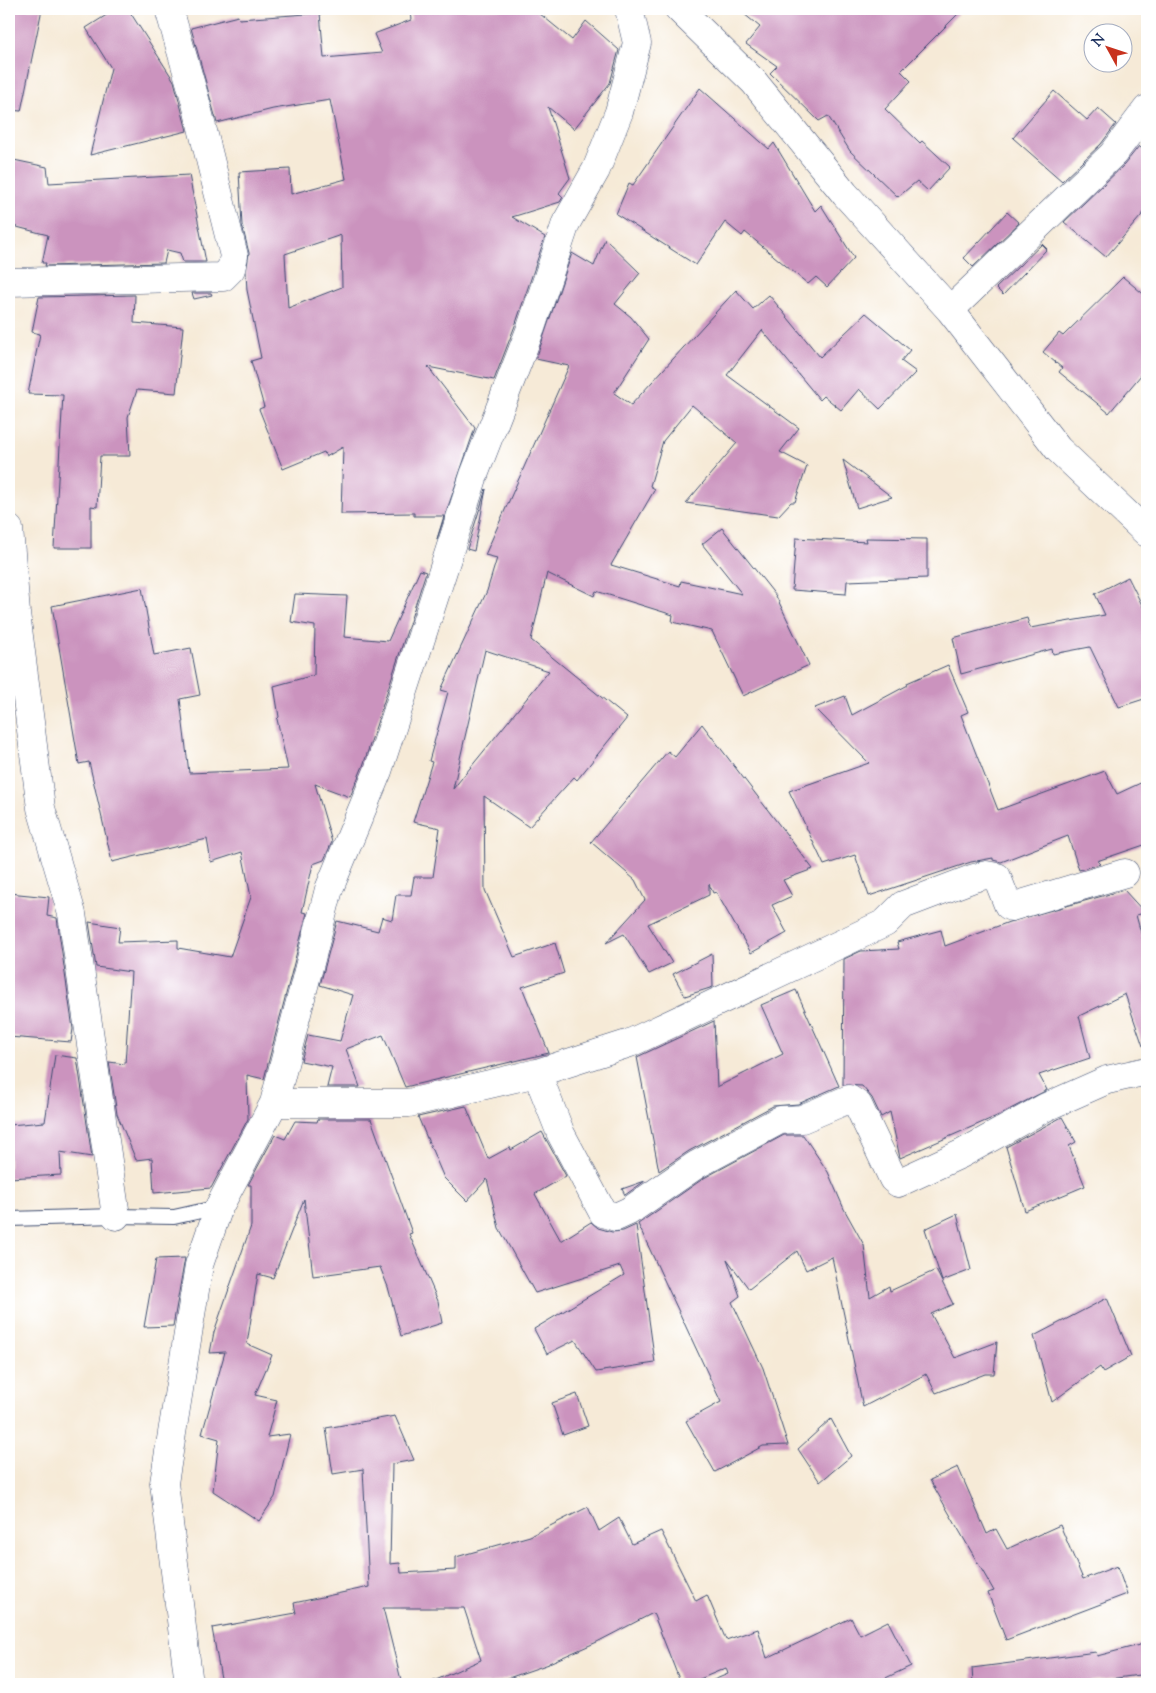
<svg xmlns="http://www.w3.org/2000/svg" width="1156" height="1693" viewBox="0 0 1156 1693" font-family="'Sorts Mill Goudy',serif">
  <style>
    .building { fill: #cb93be; fill-rule: evenodd }
    .lines { fill: none; stroke-linecap: round; stroke-linejoin: round }
    .lane-casing { stroke: #3c4b70; stroke-width: 16 }
    .street-casing { stroke: #3c4b70; stroke-width: 29 }
    .lane { stroke: #fff; stroke-width: 14 }
    .street { stroke: #fff; stroke-width: 28 }
  </style>
  <rect width="100%" height="100%" fill="#fff"/>
  <filter id="ink" filterUnits="userSpaceOnUse"><feTurbulence type="fractalNoise" baseFrequency=".02" numOctaves="2"/><feDisplacementMap in="SourceGraphic" scale="10" xChannelSelector="R" yChannelSelector="G"/><feConvolveMatrix kernelMatrix="1 2 1 2 8 2 1 2 1" color-interpolation-filters="sRGB"/></filter>
  <filter id="wash" filterUnits="userSpaceOnUse"><feTurbulence type="fractalNoise" baseFrequency=".0096" numOctaves="4" result="noise"/><feDisplacementMap in="SourceGraphic" scale="20" xChannelSelector="R" yChannelSelector="G"/><feGaussianBlur stdDeviation="1.12" result="paint"/><feColorMatrix in="noise" values="0 0 0 0 0 0 0 0 0 0 0 0 0 0 0 0 0 1.4 0 .05"/><feComposite in="paint" operator="in"/></filter>
  <g filter="url(#wash)">
    <rect width="100%" height="100%" fill="#f6ead7"/>
    <g id="blocks">
      <path class="building" d="M9,9H42L21,111L9,110Z
        M116,9H128L174,81L187,131L90,155L111,68L86,28Z
        M410,9H534L572,40L586,21L619,50L610,83L574,129L548,107L570,178L559,193L563,197L560,202L512,217L545,237L516,323L494,380L428,367L475,428L437,539L444,516H414V513L341,514L343,447L326,457L324,452L283,469L259,409L264,407L251,361L261,358L247,290L246,273L249,253L242,225L239,172L290,169L291,194L346,179L330,100L273,109L217,123L191,28L238,16L239,19L320,13L324,58L382,53L374,34L411,20ZM341,235L342,287L288,308L285,254Z
        M738,9H963L901,71L911,81L885,109L920,143L922,141L950,167L928,191L917,181L898,197L850,151L828,116L819,121L770,73L777,66L746,44L760,27Z
        M700,88L769,149L774,143L815,211L821,205L854,258L827,287L816,277L808,284L745,232L742,236L725,222L696,265L616,214L629,183L633,185Z
        M1054,91L1087,120L1098,108L1116,124L1101,144L1062,181L1013,138Z
        M1139,146L1147,154V209L1106,257L1064,222L1124,165Z
        M9,159L47,167L49,183L189,175L206,262H183L180,253L167,250L164,263L45,266L46,263H42L48,235L9,225Z
        M1007,212L1019,223L973,267L964,258Z
        M605,239L640,273L615,304L631,317L649,339L614,393L631,405L736,290L753,309L769,295L820,357L866,313L910,350L901,361L916,372L880,409L859,389L841,410L824,396L820,400L762,330L727,375L799,428L780,452L807,466L795,502H791L778,516L686,503L737,443L692,405L663,441L650,486L655,489L611,565L680,586L681,581L742,594L702,544L722,528L776,596L809,665L743,696L712,631L672,622L673,615L596,591L594,596L547,573L531,640L627,718L577,780L574,777L529,827L484,796L485,890L514,957L555,943L564,973L522,987L549,1053L405,1087L383,1035L346,1049L360,1087H327L332,1067L301,1061L308,1035L340,1041L353,995L320,985L337,921L378,931L382,917L392,920L396,895H411L414,877H433L440,828L413,822L432,762L429,761L448,692L441,690L487,591L497,558L485,555L569,366L536,359L572,253L594,266ZM485,650L549,671L453,789Z
        M1042,244L1047,249L1003,295L996,288Z
        M1123,277L1147,297V368L1109,413L1059,372L1062,368L1043,352L1059,333L1063,336Z
        M192,293H211L212,295L194,299Z
        M135,295L134,323L183,327L176,393L137,390L128,417L130,456H100L97,507L91,506V548H54L63,395L28,394L40,334L32,332L39,297Z
        M843,460L892,497L857,508Z
        M486,489L474,551L467,549Z
        M796,538L867,542L866,538L927,539V578L847,581L846,594L792,590Z
        M420,570L426,572L363,766L350,797L315,784L332,842L324,860L313,864L302,912L307,913L264,1079L247,1075L248,1119L211,1188L154,1193L152,1158L136,1160L117,1114L109,1062L125,1064L131,972L96,967L89,922L120,927L118,942L178,940V948L230,957L251,897L242,852L211,862L207,839L112,862L89,762L79,764L52,606L142,588L154,655L191,648L200,695L180,699L189,773L288,769L277,719L279,717L274,686L314,675L315,626L291,622L295,594L347,596L344,637L388,641Z
        M1128,577L1147,615V698L1119,707L1090,647L1053,654L1052,649L961,674L953,638L1027,618L1030,628L1105,615L1095,594Z
        M948,665L968,712L961,715L998,810L1105,771L1117,794L1147,780V844L1097,861L1100,864L1079,870L1068,836L1001,862L993,860V858L971,862L869,896L855,855L824,865L789,791L869,763L815,708L845,696L852,715L908,685L907,683Z
        M702,724L813,869L783,880L792,896L772,905L787,933L751,953L716,892L713,893L709,884V895L648,924L672,963L649,974L624,934L606,943L645,900L635,880L591,842L668,751L675,757Z
        M1124,890L1145,913L1136,915L1147,955V1046H1143L1125,994L1079,1016L1090,1058L1039,1075L1047,1090L997,1116L900,1158L890,1112L881,1117L872,1098L862,1086L843,1085L844,959L861,951L899,949L897,942L941,930L945,946L1009,922Z
        M9,893L49,897L47,916L57,918L73,1029L71,1042L9,1037Z
        M712,954L713,987L685,996L673,974Z
        M796,990L839,1086L798,1104L773,1106L689,1151L659,1171L637,1057L714,1021L717,1087L783,1054L761,1005Z
        M55,1055L77,1058L92,1157L60,1152L61,1175L9,1178V1125L45,1122Z
        M466,1106L488,1159L510,1147L511,1150L542,1132L566,1176L535,1194L561,1241L591,1222L598,1228L612,1232L623,1231L636,1225L655,1363L596,1372L575,1340L547,1354L534,1329L624,1275L620,1266L535,1293L499,1228L487,1179L467,1201L444,1178L418,1117Z
        M1062,1117L1076,1142L1069,1146L1085,1186L1025,1211L1006,1147Z
        M318,1119H371L412,1233L409,1234L438,1301L442,1323L401,1336L388,1287L380,1267L313,1276L304,1199L273,1278L258,1274L247,1344L272,1355L255,1395L277,1400L267,1437L290,1434L275,1497L259,1521L213,1491L219,1439L202,1434L225,1352L210,1353L214,1332L251,1226V1185H248L275,1135L285,1139L295,1121L317,1122Z
        M784,1135H803L828,1172L844,1209L864,1245L870,1297L889,1286L890,1291L936,1270L953,1304L931,1314L955,1358L997,1342L994,1374H985L936,1393L926,1374L863,1407L832,1257L806,1270L797,1251L749,1289L727,1259L740,1296L732,1302L763,1368L788,1445L763,1446L715,1472L686,1421L721,1402L638,1224L704,1178Z
        M645,1181L625,1195L622,1189Z
        M957,1214L971,1270L942,1281L925,1229Z
        M185,1258L173,1326L144,1327L156,1259Z
        M1107,1298L1131,1356L1103,1372L1100,1367L1052,1402L1034,1336Z
        M577,1394L588,1426L563,1435L552,1403Z
        M395,1416L414,1460L392,1464L390,1564L400,1563L401,1573L456,1570V1557L530,1536L588,1507L599,1531L619,1518L632,1544L661,1531L696,1601L707,1595L726,1640L758,1629L767,1658L851,1618L860,1635L888,1621L911,1666L873,1684H704L728,1674L726,1668L688,1684H681L653,1613L597,1642L549,1663V1664L491,1684H427L481,1660L464,1608H383L402,1684H222L212,1628L296,1613L294,1603L369,1587L363,1469L333,1474L326,1428Z
        M831,1419L851,1456L820,1482L798,1449Z
        M958,1467L987,1534L996,1529L1007,1549L1060,1525L1083,1579L1117,1566L1127,1594L1006,1640L988,1593L994,1591L930,1480Z
        M1147,1643V1674L1071,1684H973L972,1668L1096,1652L1097,1656Z"/>
    </g>
  </g>
  <g filter="url(#ink)">
    <use href="#blocks" fill-opacity="0" stroke="#3c4b70" stroke-width="1"/>
    <g class="lines">
      <g class="lane-casing">
        <path id="lane" d="M9,1219L116,1216L174,1217L219,1207"/>
      </g>
      <g class="street-casing">
        <path id="street" d="M679,9L754,82L845,194L950,310L1058,449L1147,533
          M9,282L223,277L231,269L234,256L195,99L169,9
          M950,310L1113,154L1147,109
          M9,529L16,613L41,808L72,914L116,1216
          M537,1073L561,1134L603,1213L616,1217L629,1211L696,1165L780,1120L802,1119L849,1099L858,1105L893,1179L898,1183L961,1154L1046,1107L1107,1080L1147,1071
          M274,1103H409L537,1073L630,1043L885,923L903,905L974,878L986,875L997,877L1008,905L1011,907L1125,873
          M189,1684L164,1483L199,1265L219,1207L274,1103L329,889L378,771L474,475L531,328L566,223L596,170L619,112L637,43L629,9"/>
      </g>
      <use href="#lane" class="lane"/>
      <use href="#street" class="street"/>
    </g>
  </g>
  <rect width="1156" height="1693" fill="none" stroke="#fff" stroke-width="30"/>
  <g transform="translate(1108 48) rotate(310)"><circle r="24" fill="#ffffff" stroke="#a4acbf"/>
  <path d="M0-4L9 19L0 12L-9 19Z" fill="#c8321e"/>
  <text y="-8" font-size="14" font-weight="bold" text-anchor="middle" fill="#1b2f5e">N</text>
  </g>
</svg>
